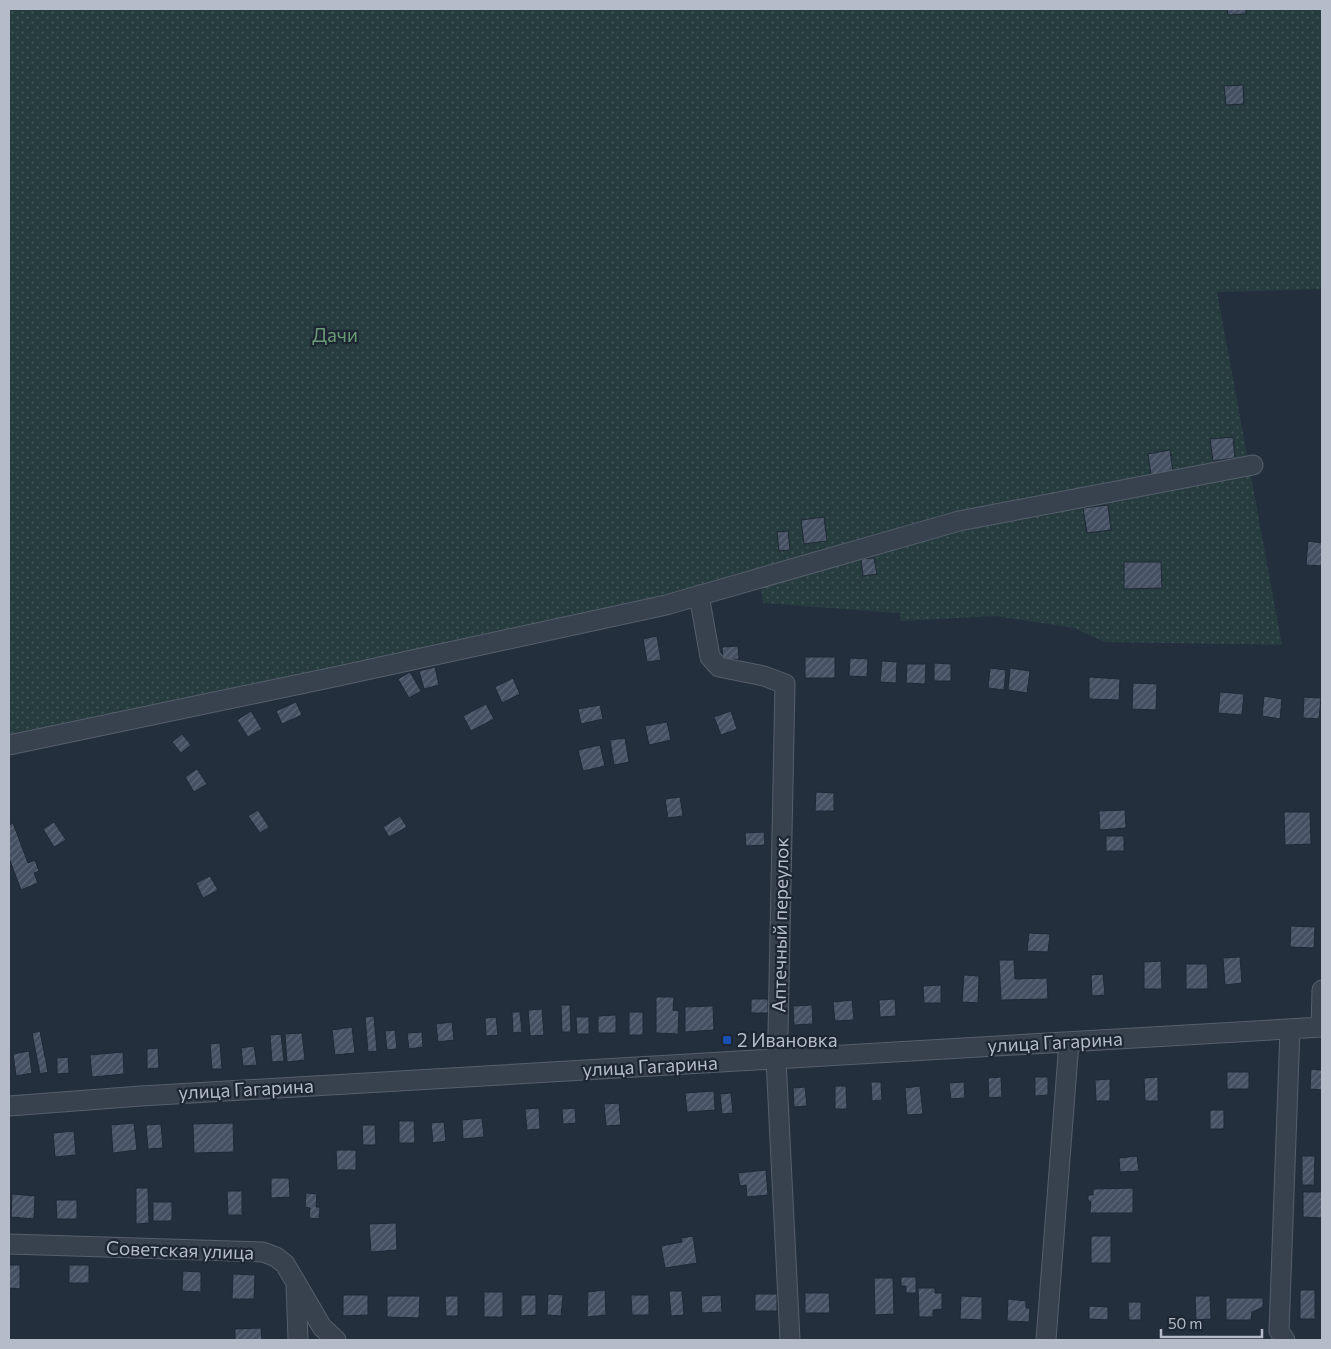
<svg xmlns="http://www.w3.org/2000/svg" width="1331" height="1349" viewBox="0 0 1331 1349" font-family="Commissioner,sans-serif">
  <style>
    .garden { fill: url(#garden-dots) }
    .building { fill: url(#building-hatch); stroke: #1f2835 }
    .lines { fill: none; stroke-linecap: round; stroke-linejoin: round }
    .minor-casing { stroke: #565f6c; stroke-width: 21 }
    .minor { stroke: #38414e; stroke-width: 19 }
    .transit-dot { fill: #1a4fb4; stroke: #1d2633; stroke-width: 2 }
    .labels { text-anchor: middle; stroke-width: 4.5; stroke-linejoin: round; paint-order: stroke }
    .park-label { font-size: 19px; fill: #6b9a76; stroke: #1d2633 }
    .street-label { font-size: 19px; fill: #b4bcc9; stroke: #1d2633 }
    .poi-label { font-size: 19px; fill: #b4bcc9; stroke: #1d2633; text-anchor: start }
  </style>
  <defs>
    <pattern id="garden-dots" width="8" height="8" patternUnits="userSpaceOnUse" patternTransform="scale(1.25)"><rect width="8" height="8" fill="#263c3f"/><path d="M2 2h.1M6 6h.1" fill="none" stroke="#435659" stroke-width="1.8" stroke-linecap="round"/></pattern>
    <pattern id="building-hatch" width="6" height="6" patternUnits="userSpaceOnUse" patternTransform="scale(1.25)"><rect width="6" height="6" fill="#455162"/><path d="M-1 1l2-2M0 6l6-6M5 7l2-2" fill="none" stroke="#5d6877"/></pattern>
  </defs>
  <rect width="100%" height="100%" fill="#242f3e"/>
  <path class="garden" d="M9,9H1322V289L1217,292L1282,645L1105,642L1074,628L996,616L901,621L899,613L763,603L759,573L698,590L9,738Z"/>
  <path class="building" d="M1227,9H1246V14L1228,15Z
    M1243,85L1244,104L1226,105L1224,86Z
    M1233,437L1235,458L1213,461L1210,439Z
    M1170,450L1173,472L1151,475L1148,454Z
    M1108,505L1111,530L1087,533L1083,508Z
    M824,517L827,541L804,544L801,520Z
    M788,531L790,550L779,551L777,532Z
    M1308,541L1322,543V566L1306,565Z
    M874,558L877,574L863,576L861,559Z
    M1124,562H1161L1162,588L1124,589Z
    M657,636L661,660L647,662L643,639Z
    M738,646L739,659L723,660L722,647Z
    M805,657H835V678H805Z
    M850,658L868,659L867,677L849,676Z
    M882,661L897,662L896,683L880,682Z
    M934,663L951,664V681H934Z
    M907,664H926L925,684L906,683Z
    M435,667L439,685L424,689L419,671Z
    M990,668L1006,670L1004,690L988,688Z
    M1010,668L1030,671L1027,693L1008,690Z
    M410,672L421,691L409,698L398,679Z
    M1089,677L1120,679L1119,700L1089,699Z
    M513,678L520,694L502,703L495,687Z
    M1133,683L1157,684L1156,710L1132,709Z
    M1220,692L1244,694L1242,715L1218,713Z
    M1264,696L1282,699L1280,719L1262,716Z
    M1304,697L1321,698L1319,719L1303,718Z
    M296,702L302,715L282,724L276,711Z
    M486,704L494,719L471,731L463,716Z
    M600,705L603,719L581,724L578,709Z
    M251,711L262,729L248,737L237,720Z
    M731,711L737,729L721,735L714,717Z
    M667,722L671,740L649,745L645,726Z
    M182,734L191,745L181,753L172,742Z
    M625,738L629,762L614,765L610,740Z
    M600,745L605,766L583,771L578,750Z
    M197,769L207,784L194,792L185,777Z
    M816,792L834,793V811H815Z
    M680,797L683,816L668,818L665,799Z
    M258,810L269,827L260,833L248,816Z
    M1125,810L1126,828L1100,830L1099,811Z
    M1284,812H1310L1311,844L1285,845Z
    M400,816L407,827L389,837L383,827Z
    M54,822L66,840L54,847L43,829Z
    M13,823L28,863L35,860L39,871L34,873L38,883L21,890L9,858V825Z
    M764,832L765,845L746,846L745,833Z
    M1106,836H1124V851H1106Z
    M210,876L218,890L203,898L196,883Z
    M1291,926L1315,927L1314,948L1290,947Z
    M1029,933L1050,934L1048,952L1027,951Z
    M1240,957L1242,983L1225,985L1223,958Z
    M999,960H1014L1015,979L1047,978L1048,999L1001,1000Z
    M1161,961L1162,989H1144V962Z
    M1186,964H1207L1208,989H1186Z
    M1103,974L1105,995L1092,996L1091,975Z
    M964,975L979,976L978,1003L962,1002Z
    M941,985V1003H924L923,986Z
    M656,997H674L673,1010L679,1011L678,1034L656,1033Z
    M751,999H768V1013H751Z
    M895,999L896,1016L880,1017L879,1000Z
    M852,1000L854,1020L835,1021L833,1002Z
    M561,1005H570L571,1032H562Z
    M812,1005L813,1024L794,1025L793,1006Z
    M713,1006L714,1030L685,1032V1007Z
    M542,1009L544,1035L530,1036L528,1010Z
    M512,1012H520L522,1032L513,1033Z
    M629,1012H643V1035H629Z
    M616,1015V1033H598V1016Z
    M374,1016L377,1051L368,1052L365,1017Z
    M496,1017L498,1035L486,1036L485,1018Z
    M576,1017H589V1034H577Z
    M452,1022L454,1040L438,1042L436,1024Z
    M352,1027L355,1053L335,1055L332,1030Z
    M395,1030L397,1049L387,1050L385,1031Z
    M40,1031L48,1072L40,1074L32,1033Z
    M422,1032L423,1047L409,1049L407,1033Z
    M302,1033L305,1060L287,1062L285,1034Z
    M281,1034L284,1061L272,1062L270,1035Z
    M220,1043L222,1069H212L210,1044Z
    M254,1046L257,1065L243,1066L241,1048Z
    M158,1048L159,1068L147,1069V1049Z
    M29,1051L32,1073L16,1076L13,1054Z
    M123,1052L124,1074L92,1077L90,1055Z
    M68,1057L69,1073L57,1074V1058Z
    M1311,1069L1322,1070V1090L1310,1089Z
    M1227,1072H1249V1089H1227Z
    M1001,1077L1002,1097L989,1098L988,1078Z
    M1035,1077H1048V1095L1035,1096Z
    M1158,1077V1101H1145L1144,1078Z
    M1110,1079V1101H1096L1095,1080Z
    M871,1082H881L882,1100L872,1101Z
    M964,1082L965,1098L951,1099L949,1083Z
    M835,1086H846L847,1109H835Z
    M920,1086L923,1114L907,1115L905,1088Z
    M805,1087L807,1106L794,1107L793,1088Z
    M714,1091L715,1110L687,1112L685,1093Z
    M731,1093L733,1113L722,1114L720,1094Z
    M619,1103L621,1125L606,1126L604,1104Z
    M539,1108L540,1129L527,1130L525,1109Z
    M575,1108L576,1123L563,1124L562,1109Z
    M1210,1110H1224V1129H1210Z
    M482,1118L484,1137L463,1139L462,1120Z
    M399,1121H414L415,1143H399Z
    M444,1122L446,1141L433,1143L431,1123Z
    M134,1123L137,1150L113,1153L111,1125Z
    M233,1123L234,1152L194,1153L193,1124Z
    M161,1124L163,1148L148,1149L146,1125Z
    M362,1125H375L376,1145H363Z
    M74,1131L76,1155L55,1157L53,1133Z
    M336,1150H356V1170H337Z
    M1137,1156L1139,1171L1120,1172L1119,1158Z
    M1302,1156H1315L1314,1185H1302Z
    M766,1170L768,1195L747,1197L746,1185L740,1186L738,1173Z
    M271,1178H289L290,1197L271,1198Z
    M136,1188H148L149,1223L136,1224Z
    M1133,1188V1213H1090L1091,1202L1088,1200V1195H1093V1189Z
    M227,1191H242V1215H228Z
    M1303,1192H1322V1218L1303,1217Z
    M306,1193L317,1194L316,1207H320L319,1219L309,1218L310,1208L305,1207Z
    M12,1194L35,1196L34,1219L11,1217Z
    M56,1200H77V1219H57Z
    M153,1202H172V1221H153Z
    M396,1223L397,1250L371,1252L369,1224Z
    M693,1236L697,1263L665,1268L661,1246L682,1242L681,1238Z
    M1091,1236H1111V1263H1091Z
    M9,1265H20V1289L9,1288Z
    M69,1265H89V1283H69Z
    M183,1271L201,1272V1292L182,1291Z
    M233,1274L255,1275L254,1299H232Z
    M901,1277H916V1293H906V1286H901Z
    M874,1278H893L894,1314L875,1315Z
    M918,1288H935V1293H942V1309L933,1310V1317H919Z
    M605,1290L606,1315L587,1317L588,1292Z
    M1300,1290H1315V1319H1300Z
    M669,1291H682L684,1315L671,1316Z
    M484,1292H503V1317H484Z
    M805,1293H829L830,1313H805Z
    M548,1294L563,1295L561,1316L547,1315Z
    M755,1294H777V1311H755Z
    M343,1295H368V1315L343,1316Z
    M521,1295H536V1315L521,1316Z
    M631,1295H649V1315H632Z
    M721,1295L722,1312L702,1313L701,1296Z
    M387,1296H420L419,1318L387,1317Z
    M445,1296H458V1316H446Z
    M961,1296L982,1297V1320L960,1319Z
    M1195,1296H1210L1211,1319L1196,1320Z
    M1226,1298H1263V1307L1252,1312L1251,1320H1226Z
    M1008,1299L1026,1301V1308H1030L1029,1322L1007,1321Z
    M1128,1302H1141V1320H1129Z
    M1089,1306L1108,1307V1320L1089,1319Z
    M261,1328L262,1340H235V1329Z"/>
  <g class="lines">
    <g class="minor-casing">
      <path id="minor" d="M699,595L710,657L719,667L764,676L785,684L778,1034L776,1059L790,1340
        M9,745L334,677L666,605L959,521L1253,465
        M1321,1027L1322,990
        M9,1106L141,1096L1322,1027
        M9,1244L263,1252L276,1257L285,1264L322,1327L336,1340
        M296,1284L298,1340
        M1046,1340L1069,1042
        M1285,1340L1279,1331L1290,1029"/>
    </g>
    <use href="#minor" class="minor"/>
  </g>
  <rect class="transit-dot" x="722" y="1035" width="10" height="10" rx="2.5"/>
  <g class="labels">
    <g class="park-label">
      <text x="335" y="342">Дачи</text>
    </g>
    <g class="street-label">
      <text transform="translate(780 925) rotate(-89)" y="7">Аптечный переулок</text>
      <text transform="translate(1055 1042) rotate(-3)" y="7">улица Гагарина</text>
      <text transform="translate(650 1066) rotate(-3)" y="7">улица Гагарина</text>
      <text transform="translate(246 1089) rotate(-3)" y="7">улица Гагарина</text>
      <text transform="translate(180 1250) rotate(2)" y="7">Советская улица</text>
    </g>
    <g class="poi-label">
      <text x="737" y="1047">2 Ивановка</text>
    </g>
  </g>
  <rect width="1331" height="1349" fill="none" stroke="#b4bcc9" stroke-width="20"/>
  <path d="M1161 1329v8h101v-8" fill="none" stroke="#b4bcc9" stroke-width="2.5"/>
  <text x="1168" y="1329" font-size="15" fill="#b4bcc9" stroke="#1d2633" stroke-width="4" paint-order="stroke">50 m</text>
</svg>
